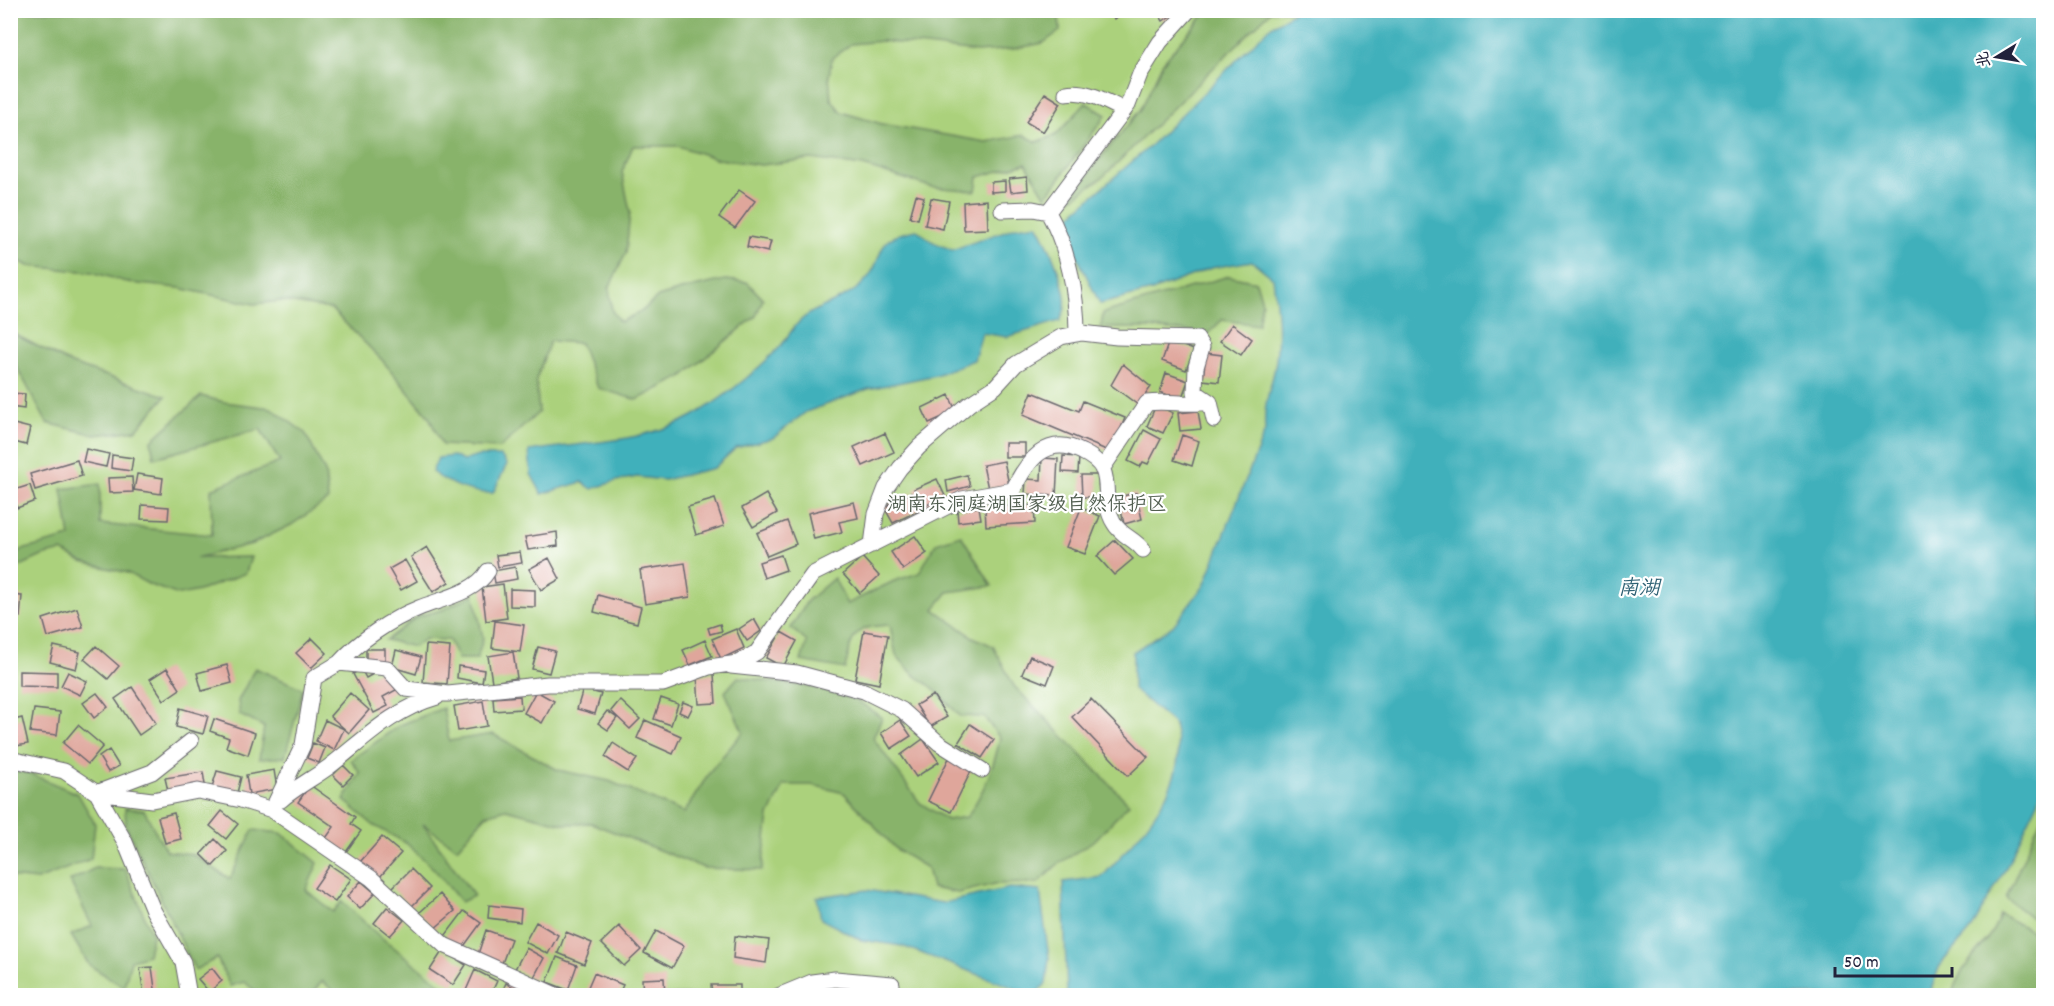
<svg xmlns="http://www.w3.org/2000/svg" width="2054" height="1006" viewBox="0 0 2054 1006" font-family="Dekko,'LXGW WenKai TC',sans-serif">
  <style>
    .green { fill: #abd17b; stroke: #667a5b; stroke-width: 1.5 }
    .forest { fill: #88b36b; stroke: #556a53; stroke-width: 1.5 }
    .water { fill: #40b0bb; stroke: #31697b; stroke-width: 1.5 }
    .building { fill: #dfa69b }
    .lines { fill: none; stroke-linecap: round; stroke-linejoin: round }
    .street-casing { stroke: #69676e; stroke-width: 17 }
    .street { stroke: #fff; stroke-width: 15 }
    .labels { text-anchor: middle; stroke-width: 4.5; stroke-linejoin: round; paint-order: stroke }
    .park-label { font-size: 20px; fill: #525f51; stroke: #fff }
    .water-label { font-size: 21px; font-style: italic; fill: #306275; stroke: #fff }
  </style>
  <rect width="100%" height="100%" fill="#fff"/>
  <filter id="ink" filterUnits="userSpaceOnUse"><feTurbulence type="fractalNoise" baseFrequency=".0167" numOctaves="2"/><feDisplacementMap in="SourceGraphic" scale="12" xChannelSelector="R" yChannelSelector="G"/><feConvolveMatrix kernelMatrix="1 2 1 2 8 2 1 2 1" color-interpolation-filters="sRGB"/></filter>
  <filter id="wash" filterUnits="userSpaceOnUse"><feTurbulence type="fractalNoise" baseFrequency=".008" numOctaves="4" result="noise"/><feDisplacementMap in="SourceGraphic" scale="24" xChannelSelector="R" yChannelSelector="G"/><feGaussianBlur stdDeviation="1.35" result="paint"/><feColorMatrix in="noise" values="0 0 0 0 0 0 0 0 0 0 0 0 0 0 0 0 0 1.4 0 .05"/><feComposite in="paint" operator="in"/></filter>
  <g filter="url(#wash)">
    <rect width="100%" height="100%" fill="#ece8cd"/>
    <path class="green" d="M11,11H2043V995H11Z"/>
    <path class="forest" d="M1208,10L1271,11L1103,177L1067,202L1102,156L1141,109L1163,62Z
      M1016,11L1025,14L1043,10L1059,14L1060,31L1043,43L1013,49L977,52L882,41L851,44L832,58L829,76L831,99L841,112L882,124L986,142L1024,135L1037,142L1056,135L1086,103L1106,115L1046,197L1026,163L978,177L976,191L931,187L863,166L811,159L761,165L718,159L678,146H633L622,172L630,212L626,253L609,288L612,311L620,322L642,311L658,297L681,290L725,280L747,282L763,299L756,316L683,376L637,400L598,388L580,343L550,341L536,380L539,412L500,448L442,445L429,417L382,360L331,309L281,301L254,304L179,288L130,283L92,272L28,266L11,256V11Z
      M1229,276L1256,282L1262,302L1258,325L1222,320L1209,333L1148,328H1101L1103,313Z
      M10,332L72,364L166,396L136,430L96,435L47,423L11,356Z
      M201,396L224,402L271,408L305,433L325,472L328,500L291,525L252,544L196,558L251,557L246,573L199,591L179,595L150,585L128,573L82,562L62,551L42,556L18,567L11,587V553L70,537L62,489L100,484V524L212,535L211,489L280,462L260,429L154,458L151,441Z
      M961,535L992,586L948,592L934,609L973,637L993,646L1014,686L1129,804L1096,839L1057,865L1038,883L995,884L958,893L932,888L927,868L897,850L844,793L812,785H784L769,816L762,870L704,868L591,823L564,824L506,809L486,815L457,848L423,824L474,896L461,902L435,870L406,843L373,825L344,800L360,773L351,760L400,725L443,708L449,741L493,734L558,770L609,781L684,813L711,770L743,732L725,692L738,677L812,687L855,699L882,718L873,738L920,803L947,820L967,817C984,791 994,768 1000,738L984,717L960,716L932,687L913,674L896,655L890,625C852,627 853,634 845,669L801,661L807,642L791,628L807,601L834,578L847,604L894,581L919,573L936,543Z
      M474,594L483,638L477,659H458L449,640L425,639L414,647L386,640L418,616L442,610Z
      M255,668L303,689L285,757L259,759L264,727L240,715L238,701Z
      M11,771L29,773L78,794L95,824L91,859L37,880L11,877Z
      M125,808L144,810L166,851L192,854L230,879L253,830L281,833L318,863L306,890L333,912L342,901L377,934L454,995H338L322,981L311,995H261L244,982L230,986L217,958L195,970L126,826Z
      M2043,813V892L2033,919L2006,898Z
      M95,868L125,869L152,935L148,955L131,960L124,987L89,965L71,935L92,926L70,881Z
      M2000,914L2043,937V995H1952C1958,964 1991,945 2000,914Z"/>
    <path class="water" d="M1297,10L2043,11V783L2038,802L2007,866L1972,928L1940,965L1929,995H1067L1063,882L1102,877C1130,846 1175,801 1178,757C1179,747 1176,735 1174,724L1133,689V652L1173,626L1204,586L1265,431C1263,402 1270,393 1275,367C1280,337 1277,307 1273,278L1252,261L1211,268L1152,291L1100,304L1073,248L1071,215L1151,145L1270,27Z
      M1037,224C1047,240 1068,288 1065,307C1065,311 1061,317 1060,321L1007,337L982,333L974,360L936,375L868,389L806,412L773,438L736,448L714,468L664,480L637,477L616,481L592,489L582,482L542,494L531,474L529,451C583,442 645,443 693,416C724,398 753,374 778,349C786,341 790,331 798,323C815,305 845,302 863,283C889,257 869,237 917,230L933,242L952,250L1016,227Z
      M453,456L463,461L478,456H501L507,464L493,493C473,494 448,484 432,472L438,458Z
      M1010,888L1040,891L1049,958L1046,984L1033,995L902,946L861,940L821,919L817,897L867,890L943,903Z"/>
    <g id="blocks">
      <path class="building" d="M1109,10H1127L1114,19Z
        M1156,10H1179L1163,21Z
        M1045,93L1061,103L1043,132L1026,122Z
        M1027,177L1028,190L1011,192L1009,179Z
        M1005,181V191L991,192V182Z
        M739,190L755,201L735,228L719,217Z
        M916,195L924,197L918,219L910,217Z
        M931,198L949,201L943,229L925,225Z
        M987,200L988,229L964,230L963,202Z
        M749,237L771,241L768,252L747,247Z
        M1232,324L1252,339L1241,355L1220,341Z
        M1169,341L1194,350L1186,370L1162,361Z
        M1206,353L1222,355L1219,382L1203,380Z
        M1123,364L1151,387L1138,405L1111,385Z
        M1166,373L1188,381L1181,400L1160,392Z
        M1032,392L1079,411L1083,401L1125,418L1111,452L1023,415Z
        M10,393L25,394L24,409L10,407Z
        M949,395L956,411L929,423L922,408Z
        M1156,405L1173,413L1163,433L1147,426Z
        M1198,411L1201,429L1180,431L1178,413Z
        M10,423L30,428L26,445L10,441Z
        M1144,430L1161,439L1148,464L1143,462L1140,467L1128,461Z
        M885,433L894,452L863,466L854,447Z
        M1182,435L1199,441L1192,466L1174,460Z
        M1005,443H1025V457H1005Z
        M86,449L109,454L106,467L83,462Z
        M112,455L133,458L131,471L111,468Z
        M1063,456L1079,457L1078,473L1062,472Z
        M1042,458L1058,459L1056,496L1025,494L1026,479L1041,480Z
        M77,460L82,476L35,490L30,474Z
        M1004,461L1009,485L988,489L983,465Z
        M137,474L163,478L161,494L134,490Z
        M967,475L970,486L948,492L946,480Z
        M1081,475H1098L1099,497H1082Z
        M132,477L133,492L109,493L108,478Z
        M937,479L945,496L923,507L914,489Z
        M30,485L35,501L17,508L11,491Z
        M911,493L920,510L893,523L884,507Z
        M1136,493L1142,519L1124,524L1118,497Z
        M766,494L777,513L753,527L742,508Z
        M715,499L724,526L696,535L688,507Z
        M854,502L858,518L839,522L842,532L814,539L808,513Z
        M142,505L169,507L168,520L141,519Z
        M1034,505L1035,523L986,526L985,507Z
        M979,507L981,519L958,522L957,510Z
        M1081,508L1100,516L1085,554L1066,547Z
        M787,521L796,544L767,556L757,533Z
        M557,532L558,546L528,550L525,537Z
        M915,536L927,553L903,570L891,552Z
        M1115,540L1133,559L1114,575L1097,556Z
        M427,547L449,582L433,592L411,557Z
        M520,552L522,563L498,567L496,555Z
        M781,555L786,570L764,578L759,562Z
        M862,557L879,576L860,593L843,574Z
        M549,558L560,579L541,590L529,569Z
        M405,560L417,581L401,590L389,569Z
        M685,563L690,597L645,604L640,570Z
        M515,567L517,579L495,583L493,571Z
        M503,584L507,618L486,621L482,587Z
        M510,589L535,590V607L510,606Z
        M10,595L22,596L20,617H10Z
        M598,595L641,607L637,623L594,612Z
        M77,608L83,627L48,637L43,619Z
        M754,619L761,631L747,641L739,629Z
        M495,621L524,625L520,652L492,648Z
        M720,624L722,631L710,634L708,628Z
        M736,629L744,648L721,659L712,639Z
        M864,631L888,635L879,684L855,679Z
        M781,632L797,641L783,667L766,658Z
        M312,638L327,653L311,668L296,653Z
        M705,640L712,656L690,665L683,650Z
        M426,645L450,647L447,684L423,682Z
        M54,646L80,652L76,669L50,662Z
        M96,646L119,666L108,679L84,659Z
        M538,647L555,651L549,673L532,669Z
        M366,649H385V661H366Z
        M396,650L421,657L416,674L392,667Z
        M513,652L517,678L492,682L488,656Z
        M1030,656L1054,666L1047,684L1022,674Z
        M227,665L232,683L202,691L197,673Z
        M458,666L484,670L482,683L457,678Z
        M167,668L180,689L164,700L150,679Z
        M384,668L396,690L383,697L388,706L374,713L353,674L361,669L366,678Z
        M19,671L57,672V687L19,686Z
        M68,672L87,681L80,695L61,686Z
        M714,674L716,703L699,704L697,675Z
        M132,687L156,723L139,735L115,699Z
        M583,689L601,694L595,714L577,709Z
        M536,691L554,701L542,723L524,713Z
        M97,693L108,707L94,718L83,703Z
        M350,693L369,710L349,733L330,716Z
        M933,695L947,717L930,727L916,705Z
        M520,696L521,709L494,711L493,698Z
        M661,698L678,704L671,725L654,719Z
        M1091,699L1148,757L1128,776L1072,717Z
        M620,700L640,719L630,729L611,711Z
        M483,701L487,726L458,731L454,706Z
        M683,702L693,706L688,716L679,712Z
        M180,708L208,716L203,734L176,727Z
        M34,709L60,712L57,735L30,732Z
        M607,711L617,718L608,730L598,723Z
        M22,718L28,744L10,747V721Z
        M214,719L255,733L248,755L226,747L229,738L210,731Z
        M325,720L344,729L334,750L316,741Z
        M645,720L681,736L673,754L637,738Z
        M900,720L911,736L891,749L881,733Z
        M970,724L994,740L982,758L958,743Z
        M78,725L103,746L88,764L63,743Z
        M923,739L939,762L916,777L901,755Z
        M313,743L325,748L319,763L307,758Z
        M613,743L637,759L628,772L605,757Z
        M109,750L119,766L108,772L99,757Z
        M949,758L972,769L951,812L928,801Z
        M343,765L353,775L343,785L333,775Z
        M274,770L277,789L249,794L246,775Z
        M217,771L241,777L237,793L212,787Z
        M203,772L205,785L168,791L165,778Z
        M310,785L355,817L351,824L361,831L346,852L326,838L334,827L298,802Z
        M222,811L238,824L226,839L210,826Z
        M174,813L181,839L165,843L158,817Z
        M382,837L401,853L379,878L360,862Z
        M215,839L227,851L213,866L201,854Z
        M330,865L351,879L335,902L314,888Z
        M411,869L430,888L411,907L392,888Z
        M361,881L375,893L360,909L347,897Z
        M440,894L455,911L434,929L419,913Z
        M489,905L521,909L520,922L488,918Z
        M387,907L404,920L390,936L374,923Z
        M464,911L481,923L462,949L445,936Z
        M536,922L558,935L548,954L525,942Z
        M619,926L641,950L624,966L601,943Z
        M486,930L511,939L501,966L477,957Z
        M656,931L684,946L672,968L644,953Z
        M566,932L592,943L584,964L558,953Z
        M735,936L769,940L766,963L733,958Z
        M526,948L544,958L533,979L515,969Z
        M443,950L466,965L453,985L430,970Z
        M557,957L577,965L568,990L547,982Z
        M152,967L156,996H144L140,968Z
        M212,968L222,981L209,992L198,979Z
        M475,970L497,981L490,996L464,995Z
        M594,973L623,985L618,996L585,994Z
        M664,978L665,996H643L642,979Z
        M506,983L529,996H500Z
        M711,985H740V996H712Z
        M839,988L869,995V996H837Z
        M801,991L818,994V996H800Z"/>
    </g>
  </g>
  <g filter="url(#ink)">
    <use href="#blocks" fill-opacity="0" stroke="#69676e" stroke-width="1.5"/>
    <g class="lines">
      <g class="street-casing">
        <path id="street" d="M1066,93C1086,89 1107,102 1124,110
          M1002,210L1033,209L1048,212C1068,248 1077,293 1077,334
          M1048,212L1128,105L1140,74L1160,42L1189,10
          M1102,469L1147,403C1168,400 1188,406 1210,402
          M872,545L876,514L886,488L900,468L919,447L969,404L995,387L1016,364L1061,337L1082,333L1117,337L1197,339L1202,347L1196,367L1195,392L1210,402L1214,420
          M339,663C359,641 391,619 419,608C441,599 475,593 488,571
          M731,666L797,673L864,691L902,710L939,743L982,770
          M10,759L64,771L97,793L125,842L153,910L183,962L189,996
          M99,792L152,772L191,741
          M97,793L152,800L198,791L241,800L272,810L371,878L444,945L558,996
          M281,800C296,787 314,778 330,766C366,738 392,710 437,697
          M272,810L303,745L314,678L339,663L387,668L406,689L448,694L548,684H663L709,667L738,663L757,652L813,574L962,499L1013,490C1027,461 1047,433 1082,452C1090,456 1099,461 1103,470C1110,487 1102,503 1114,523C1121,536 1134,538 1143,550
          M778,996L812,982L835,979L892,984"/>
      </g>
      <use href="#street" class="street"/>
    </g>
  </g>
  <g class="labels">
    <g class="park-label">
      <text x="1027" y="510">湖南东洞庭湖国家级自然保护区</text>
    </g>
    <g class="water-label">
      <text x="1639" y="594">南湖</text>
    </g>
  </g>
  <rect width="2054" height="1006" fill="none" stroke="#fff" stroke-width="36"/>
  <g transform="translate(1997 57) rotate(259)" stroke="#ffffff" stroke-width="4.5" paint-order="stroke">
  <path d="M0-4.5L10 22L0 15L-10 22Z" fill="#22223b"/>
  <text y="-9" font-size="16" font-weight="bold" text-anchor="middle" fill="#22223b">北</text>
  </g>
  <path d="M1835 967v9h117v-9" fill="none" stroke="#22223b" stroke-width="3"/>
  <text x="1844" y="967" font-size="18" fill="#22223b" stroke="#ffffff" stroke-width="4.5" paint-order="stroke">50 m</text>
</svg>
